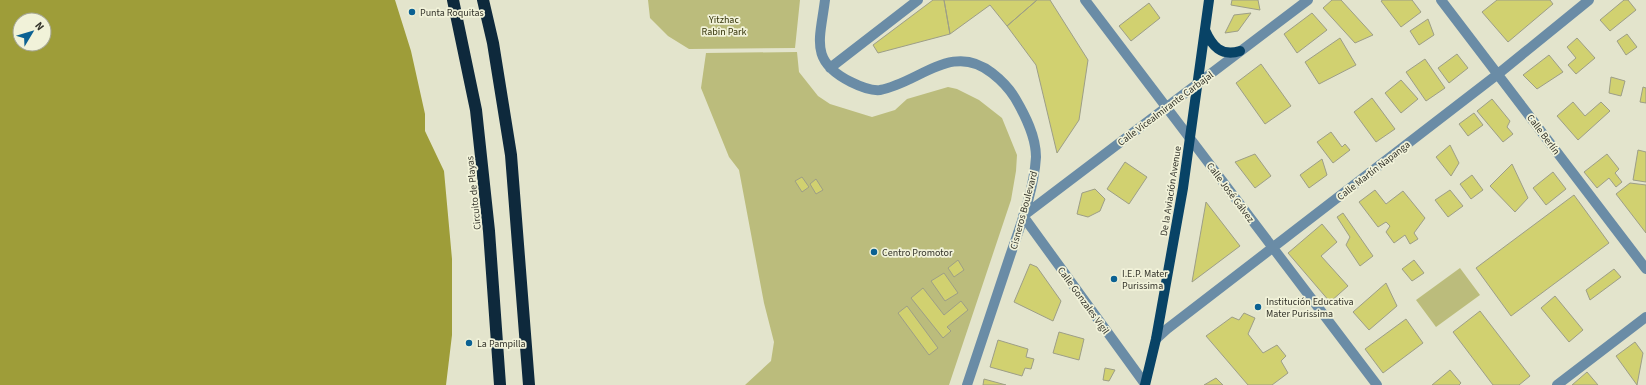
<svg xmlns="http://www.w3.org/2000/svg" width="1646" height="385" viewBox="0 0 1646 385" font-family="'Source Sans 3',sans-serif">
  <style>
    .green { fill: #bbbc7c }
    .water { fill: #9e9d39; fill-rule: evenodd }
    .building { fill: #d1d170; stroke: #9d9e87 }
    .lines { fill: none; stroke-linecap: round; stroke-linejoin: round }
    .minor { stroke: #6a8ca6; stroke-width: 10 }
    .major { stroke: #084366; stroke-width: 10 }
    .highway { stroke: #0e293c; stroke-width: 12 }
    .poi-dot { fill: #0b6192; stroke: #f1f2d9; stroke-width: 1.5 }
    .labels { text-anchor: middle; stroke-width: 3.5; stroke-linejoin: round; paint-order: stroke }
    .poi-label { font-size: 10px; fill: #33332a; stroke: #f1f2d9; text-anchor: start }
    .park-label { font-size: 10px; fill: #343308; stroke: #f1f2d9 }
    .street-label { font-size: 10px; fill: #33332a; stroke: #f1f2d9 }
  </style>
  <rect width="100%" height="100%" fill="#e3e4cc"/>
  <path class="green" d="M648,0H800L795,48L689,49L668,36L650,18Z
    M797,52L799,72L818,96L830,104L872,117L895,110L907,99L948,87L957,89L979,100L1002,118L1017,155L1016,171L1011,200L949,385H745L771,361L774,342L764,303L739,170L729,157L701,88L706,53Z
    M1460,268L1480,295L1436,327L1416,300Z"/>
  <path class="water" d="M0,0H395L411,51L425,114V131L444,171L452,259V335L446,385H0ZM20,20H44V44H20Z"/>
  <path class="building" d="M933,0H944L950,34L878,53L873,45Z
    M944,0H1037L1007,26L990,5L950,34Z
    M1037,0H1050L1088,60L1079,120L1057,153L1036,65L1007,26Z
    M1232,0H1258L1260,10L1231,5Z
    M1332,0H1341L1373,35L1355,43L1323,8Z
    M1383,0H1412L1421,12L1401,27L1381,1Z
    M1497,0H1550L1553,4L1508,42L1482,12Z
    M1624,0H1628L1636,10L1610,31L1600,20Z
    M1149,3L1160,18L1131,41L1119,26Z
    M1251,13L1238,31L1225,33L1234,15Z
    M1312,13L1327,30L1297,53L1284,34Z
    M1428,19L1434,35L1419,45L1410,31Z
    M1627,34L1637,47L1626,55L1617,41Z
    M1340,38L1356,65L1319,84L1305,62Z
    M1577,38L1595,58L1576,74L1568,65L1576,58L1567,47Z
    M1457,54L1468,68L1449,83L1438,68Z
    M1549,55L1563,72L1537,89L1523,75Z
    M1425,59L1445,88L1426,101L1406,72Z
    M1261,64L1291,106L1265,124L1236,83Z
    M1611,77L1625,81L1621,96L1609,93Z
    M1401,80L1418,99L1401,113L1385,93Z
    M1643,87L1646,88V103L1640,102Z
    M1372,98L1395,129L1376,142L1354,112Z
    M1492,99L1510,121L1507,127L1513,134L1503,142L1477,111Z
    M1573,102L1585,116L1601,102L1610,111L1578,140L1557,116Z
    M1474,113L1483,125L1468,136L1459,124Z
    M1331,132L1342,147L1345,144L1350,150L1333,163L1317,142Z
    M1450,145L1459,163L1451,176L1436,157Z
    M1638,150L1646,152V182L1633,180Z
    M1255,154L1271,176L1255,188L1235,162Z
    M1607,154L1619,169L1615,173L1622,182L1616,187L1609,178L1597,188L1584,172Z
    M1322,159L1327,175L1309,188L1300,175Z
    M1125,162L1147,177L1129,204L1107,189Z
    M1512,164L1528,198L1515,212L1490,186Z
    M1553,172L1566,189L1546,205L1533,188Z
    M1472,175L1483,190L1471,199L1460,184Z
    M802,177L809,187L802,192L795,181Z
    M816,179L823,190L816,194L810,184Z
    M1630,183L1646,185V233L1616,194Z
    M1095,189L1105,199L1100,211L1088,217L1077,214L1082,193Z
    M1375,190L1386,204L1403,191L1425,218L1414,233L1418,239L1410,244L1405,235L1394,243L1386,232L1390,226L1386,222L1378,227L1359,202Z
    M1450,190L1463,206L1448,217L1435,200Z
    M1574,195L1609,243L1511,316L1476,268Z
    M1206,202L1240,246L1192,282Z
    M1343,213L1373,256L1360,266L1346,245L1350,237L1337,217Z
    M1322,224L1337,242L1321,256L1348,286L1330,302L1288,253Z
    M958,260L964,270L954,277L948,268Z
    M1414,260L1424,273L1412,281L1402,269Z
    M1030,264L1037,267L1061,301L1053,321L1014,302Z
    M1614,269L1621,277L1590,300L1586,290Z
    M944,273L958,293L945,301L931,281Z
    M1386,283L1397,306L1369,330L1353,312Z
    M923,288L944,315L961,301L968,310L947,327L951,331L943,338L911,298Z
    M1555,296L1583,330L1569,342L1541,308Z
    M907,306L938,348L929,355L898,313Z
    M1480,311L1530,376L1519,385H1493L1453,332Z
    M1244,313L1255,318L1248,334L1263,353L1277,345L1286,356L1281,361L1288,373L1272,385H1248L1206,336L1232,317L1239,320Z
    M1406,319L1423,343L1383,373L1365,349Z
    M1059,332L1084,339L1079,360L1053,353Z
    M998,340L1028,349L1026,357L1034,359L1031,369L1025,368L1022,376L990,367Z
    M1635,342L1643,353L1637,385L1616,356Z
    M1105,368L1115,370L1109,381L1103,380Z
    M1450,370L1461,383L1459,385H1432Z
    M1587,372L1598,385H1572Z
    M1216,378L1223,385H1204Z
    M984,379L1006,385H983Z"/>
  <g class="lines">
    <path class="minor" d="M825,0C820,40 809,61 851,82C859,86 871,91 880,90C919,83 952,41 992,73C1001,80 1009,88 1015,98C1025,115 1036,136 1036,157C1034,190 1021,224 1010,256C996,299 981,342 967,385
      M1085,0L1377,385
      M1441,0L1646,269
      M830,68L918,0
      M1156,339L1167,329L1498,74L1589,0
      M1145,384L1023,216L1308,0
      M1557,385L1646,317"/>
    <path class="major" d="M1205,30C1212,46 1221,57 1240,51
      M1145,385L1156,339L1183,188L1209,0"/>
    <path class="highway" d="M453,0L476,110L489,231L500,385
      M483,0L493,43L511,155L529,385"/>
  </g>
  <g class="poi-dot">
    <circle cx="412" cy="12" r="4"/>
    <circle cx="874" cy="252" r="4"/>
    <circle cx="1114" cy="279" r="4"/>
    <circle cx="1258" cy="307" r="4"/>
    <circle cx="469" cy="343" r="4"/>
  </g>
  <g class="labels">
    <g class="poi-label">
      <text x="420" y="16">Punta Roquitas</text>
      <text x="882" y="256">Centro Promotor</text>
      <text x="1122" y="277">I.E.P. Mater<tspan x="1122" dy="12">Purissima</tspan></text>
      <text x="1266" y="305">Institución Educativa<tspan x="1266" dy="12">Mater Purissima</tspan></text>
      <text x="477" y="347">La Pampilla</text>
    </g>
    <g class="park-label">
      <text x="724" y="23">Yitzhac<tspan x="724" dy="12">Rabin Park</tspan></text>
    </g>
    <g class="street-label">
      <text transform="translate(1165 108) rotate(-37)" y="4">Calle Vicealmirante Carbajal</text>
      <text transform="translate(1544 134) rotate(53)" y="4">Calle Berlín</text>
      <text transform="translate(1373 170) rotate(-38)" y="4">Calle Martín Napanga</text>
      <text transform="translate(1170 191) rotate(-81)" y="4">De la Aviación Avenue</text>
      <text transform="translate(1231 192) rotate(53)" y="4">Calle José Gálvez</text>
      <text transform="translate(473 193) rotate(-96)" y="4">Circuito de Playas</text>
      <text transform="translate(1023 210) rotate(-75)" y="4">Cisneros Boulevard</text>
      <text transform="translate(1084 300) rotate(54)" y="4">Calle Gonzales Vigil</text>
    </g>
  </g>
  <g transform="translate(32 32) rotate(52)"><circle r="19" fill="#f1f2d9" stroke="#a5a693"/>
  <path d="M0-3L7 15L0 10L-7 15Z" fill="#0b6192"/>
  <text y="-6" font-size="11" font-weight="bold" text-anchor="middle" fill="#33332a">N</text>
  </g>
</svg>
